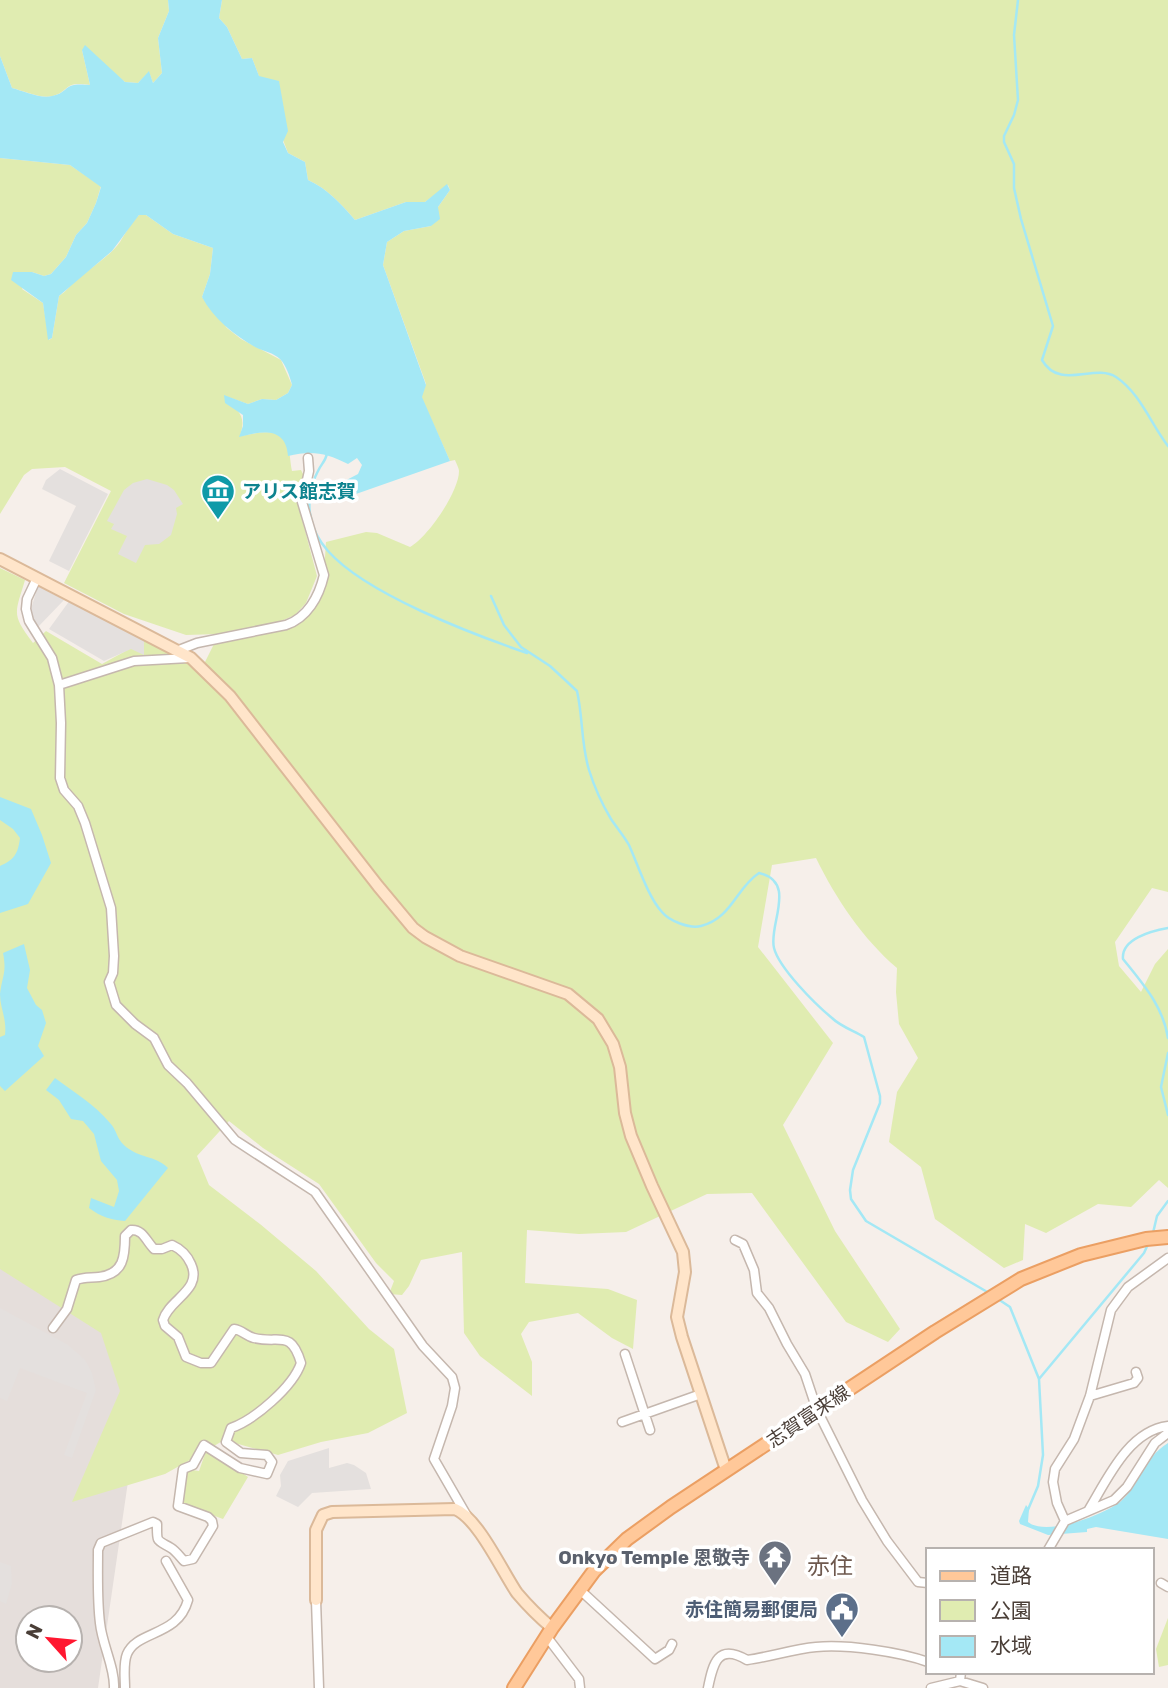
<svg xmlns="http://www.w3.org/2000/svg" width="1168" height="1688" viewBox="0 0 1168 1688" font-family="Rubik,'Noto Sans JP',sans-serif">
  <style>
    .industrial { fill: #e5dedb; fill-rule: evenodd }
    .green { fill: #e0ecb1 }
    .parking { fill: #e4e0de }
    .water { fill: #a4e8f5 }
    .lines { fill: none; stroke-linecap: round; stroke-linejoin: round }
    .stream { stroke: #a4e8f5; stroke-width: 2.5 }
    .street-casing { stroke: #c5b7ae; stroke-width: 11 }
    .secondary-casing { stroke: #dbb999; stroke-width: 14 }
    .primary-casing { stroke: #eb9f63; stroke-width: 16 }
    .street { stroke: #fff; stroke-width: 8 }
    .secondary { stroke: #ffe5ca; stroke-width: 10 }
    .primary { stroke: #ffc899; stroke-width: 12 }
    .labels { text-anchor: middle; stroke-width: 7; stroke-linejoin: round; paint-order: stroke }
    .culture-label { font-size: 19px; font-weight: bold; fill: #0d838f; stroke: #fff; text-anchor: start }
    .street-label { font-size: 19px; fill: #4a3e37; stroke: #fff }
    .worship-label { font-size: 19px; font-weight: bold; fill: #5b616d; stroke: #fff; text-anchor: end }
    .service-label { font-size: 19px; font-weight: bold; fill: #4e5e75; stroke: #fff; text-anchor: end }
    .quarter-label { font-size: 23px; fill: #6e594e; stroke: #fff }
  </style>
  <rect width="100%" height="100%" fill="#f6efea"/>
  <path class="industrial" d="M0,1230L148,1344L98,1688H0ZM28,1618H70V1660H28Z"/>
  <path class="green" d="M0,0H168L169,11L158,38L162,73L153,83L149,72L138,83L125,82L82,50L90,85C62,81 71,91 53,96C41,99 24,91 12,88L0,56Z
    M222,0H1168V892L1152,888L1115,942L1119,966L1141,992L1155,964L1168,949V1188L1159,1180L1131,1207L1098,1204L1046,1233L1025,1224L1023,1260L1004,1268L935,1219L921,1167L889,1142L897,1092L918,1058L899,1024L896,992L897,968C863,939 836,899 816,858L772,865L758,947L833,1043L783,1125L835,1231L900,1329L888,1342L846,1322L752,1193L707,1194L626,1232L579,1234L527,1230L525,1283L608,1289L637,1300L633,1349L612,1338L578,1313L529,1322L521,1334L532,1362V1396L480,1356L464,1333L462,1252L421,1260L409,1286L402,1295L389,1294L394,1281L376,1263L319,1184L263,1148L229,1121L197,1156L209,1185L260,1224L316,1271L369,1329L394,1349L407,1413L368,1433L321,1442L278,1455L224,1440L209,1449L248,1477L223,1519L182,1504L186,1469L199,1471L206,1451L165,1474L72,1502L120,1391L101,1333L0,1269V568L25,580C15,614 11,614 33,643L46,631L102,664L151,637L203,666L214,644L297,625C324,607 324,571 326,542L366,532L377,533L410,547C427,538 459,492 459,471C459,468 456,463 455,460L450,461L421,397L426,384L383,265L387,242L404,231L431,226L438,207L450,190L448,185L425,202H406L355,220C341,204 328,189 308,180L305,162L288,153L252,58L242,59L227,27L219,18Z
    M0,158L70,165L101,186L96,203L87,223L76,235L66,257L51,274L44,276L32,272L22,289L43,303L49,340L52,338L59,296C67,291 71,284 78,278C92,267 110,256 120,242C126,232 131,223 139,215H146L173,234L213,248L210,274L202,297L227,328L241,339L281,360L292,385L288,393L276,400L262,399L248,404L225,396C238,413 247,414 240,436C252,434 280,426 287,443C290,450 290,462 292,471L301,470L304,476L297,500L317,576L306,603L295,615L279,622L219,634L186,635L124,614L64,583L111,491L65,467L32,469L24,475L0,514Z
    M1168,1618V1665L1159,1667L1156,1649Z"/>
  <path class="parking" d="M60,469L108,494L69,571L49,561L76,506L42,489L46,480Z
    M147,479L167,485L174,490L183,504L176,508L177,514L171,535L159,544L145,545L136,563L118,554L127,536L111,529L114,524L107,521L124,490L133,483Z
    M38,586L64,600L38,627L32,617L31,609Z
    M70,600L144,637V655L131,649L104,661L49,629Z
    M0,1308L68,1345L85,1360L92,1373L96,1390L72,1458L64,1455L87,1393L20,1368L7,1401L0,1398Z
    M329,1448V1468L347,1463L354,1465L366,1473L371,1489L312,1493L298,1507L276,1496L281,1486L280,1475L288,1461Z
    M0,1562L11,1566L12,1583L6,1604L0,1601Z"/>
  <path class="water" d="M168,0H222L219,18L227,27L242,59L252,58L259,76L279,81L288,131L283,142L288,153L305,162L308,180C328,189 341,204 355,220L406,202H425L447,184L450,190L438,207L440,219L431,226L404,231L387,242L383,265L426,385L422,397L450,461L336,501L335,486L358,474L362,465L357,458L348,464C326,453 312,450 288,456C286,426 261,431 239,437L243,426V415L225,403L224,395L248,404L262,399L276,400L288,393L292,385C290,377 286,365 280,359C274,353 263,351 255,347C234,335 213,318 202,297L210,274L213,248L173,234L146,215H139L112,251L59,296L52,338L48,340L43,303L11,280L13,272H32L44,276L51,274L66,257L76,235L87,223L96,203L101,187L70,165L0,158V56L12,88C23,91 41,99 52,96C71,92 61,82 90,85L82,50L85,45L125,82L138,83L149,71L153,83L162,73L158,38L169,11Z
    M0,797L31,809L42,835L51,863L28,904L0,913V866C14,860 18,854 20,838L13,829L0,820Z
    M24,944L30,970L27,988L36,1005L42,1010L46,1023L38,1046L44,1056L5,1091L0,1086V1037L5,1035C7,1019 0,1008 0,994C2,976 7,973 3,953Z
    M55,1078C74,1092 95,1105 110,1123C119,1133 115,1139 129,1149C142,1158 158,1157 168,1168L125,1221C111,1220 101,1217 89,1208L91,1198L114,1207L119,1191L117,1180L101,1161L94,1134L83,1121L71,1119L59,1100L46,1090Z
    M1168,1443V1539L1096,1527L1087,1529V1532L1048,1535L1020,1524L1019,1521L1026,1505L1029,1509L1028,1522C1046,1537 1103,1515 1120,1502C1140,1485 1143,1458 1168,1443Z"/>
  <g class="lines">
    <path class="stream" d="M1018,0L1014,35L1018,100L1014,115L1004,136V142L1014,164V188L1021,219L1053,326L1042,360C1060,391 1094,363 1116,377C1140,393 1151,424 1168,446
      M327,453C326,461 321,464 318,471C311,484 307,504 311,518C313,530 320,542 328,551C366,594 472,634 527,653
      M491,596L504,625L521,647L550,666L577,691C583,717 581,744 589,770C594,786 602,804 611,819C617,828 624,836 629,845C638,865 648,897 662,912C669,921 690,929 701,926C732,918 736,888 759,873C798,882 768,925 774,948C779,968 815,1004 832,1018C840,1026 854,1031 864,1037L880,1096V1103L853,1170L850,1190L851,1199L866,1221L989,1293
      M1168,928C1151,931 1121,939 1123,959C1143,984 1163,1006 1168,1038
      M1168,1053L1161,1087L1168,1115
      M1153,1233L1157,1216L1168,1201
      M998,1299L1010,1307L1039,1379L1043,1455L1038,1486L1027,1512
      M1039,1379L1144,1253L1149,1242"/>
    <g class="street-casing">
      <path id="street" d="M37,578L27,599L26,609L29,621L52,658L59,685L61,723L60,778L64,790L78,806L85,823L111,908L114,956L113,973L109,982L116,1005L135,1024L154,1038L168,1065L187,1083L235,1140L315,1192L423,1346L452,1377L455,1388L452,1406L434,1459L467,1516
        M179,650L197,643L286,625C307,618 319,597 324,575L302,502L309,471L308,458
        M59,685L134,661L189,658
        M735,1240L743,1244L754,1270L757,1293L769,1308L787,1344L805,1374L817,1410L862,1500L887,1541L918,1582L928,1583
        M53,1328L67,1309L76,1280C84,1277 91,1278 99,1277C124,1274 125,1256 125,1236L131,1230C143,1229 146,1241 154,1249H162L172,1245C181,1249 187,1255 191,1264C203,1290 169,1299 163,1320L165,1326L178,1337L186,1357L201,1363H211L234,1329C242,1330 246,1336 254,1338C280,1344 291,1329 301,1363C293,1387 254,1420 231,1428L226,1442L241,1453L267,1455L272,1462L267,1474L240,1468L204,1445L193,1465L183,1469L178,1506L208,1517L212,1521L213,1526L193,1559L184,1561C180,1557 176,1551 171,1548C156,1539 157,1543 157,1524L153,1522L101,1543L98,1550C98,1574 97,1599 100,1623C102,1644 115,1668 114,1688
        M625,1354L650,1430
        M1090,1396L1134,1383L1138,1378L1136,1372
        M622,1422L701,1394
        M1088,1511C1107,1480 1128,1431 1168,1426
        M1065,1521L1057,1503L1053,1482L1055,1469L1074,1439L1090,1396L1111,1310L1128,1287L1168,1258
        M1048,1550L1065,1521L1114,1500L1127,1487L1155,1443L1168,1433
        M1161,1583L1168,1587
        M579,1589L655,1659L669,1650L672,1644
        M316,1600L319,1688
        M547,1637L579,1679L580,1688
        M960,1681L983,1688
        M125,1688C125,1677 123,1664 127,1654C137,1630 178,1637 188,1600L166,1561
        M708,1688C713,1663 718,1643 747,1660C770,1657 793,1649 816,1647C847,1644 900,1652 928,1662
        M931,1688L960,1681L961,1672"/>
    </g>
    <g class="secondary-casing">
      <path id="secondary" d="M0,559L191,658L230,696L378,886L413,928L425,937L460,956L568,994L598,1019L613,1044L620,1067L625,1113L631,1136L652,1186L683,1252L685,1272L677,1317L682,1337L726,1470
        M316,1600V1530L323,1515L332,1512L455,1509C478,1518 502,1571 517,1593C528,1606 539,1617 552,1628"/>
    </g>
    <g class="primary-casing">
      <path id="primary" d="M514,1688L552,1628L594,1571L627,1539L671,1507L935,1332L1021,1279L1081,1255L1146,1239L1168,1237"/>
    </g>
    <use href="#street" class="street"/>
    <use href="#secondary" class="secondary"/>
    <use href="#primary" class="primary"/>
  </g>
  <defs>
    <g id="museum-pin" transform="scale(1.75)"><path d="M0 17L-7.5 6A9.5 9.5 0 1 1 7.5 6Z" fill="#0f9aa8" stroke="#fff"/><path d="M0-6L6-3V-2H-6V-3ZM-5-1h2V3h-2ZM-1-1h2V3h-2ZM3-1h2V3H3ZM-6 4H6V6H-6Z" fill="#fff"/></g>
    <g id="temple-pin" transform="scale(1.75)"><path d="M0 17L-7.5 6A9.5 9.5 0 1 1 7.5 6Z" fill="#6b7280" stroke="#fff"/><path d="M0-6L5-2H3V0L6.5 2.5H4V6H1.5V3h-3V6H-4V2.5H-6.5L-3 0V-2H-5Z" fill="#fff"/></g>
    <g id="civic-pin" transform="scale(1.75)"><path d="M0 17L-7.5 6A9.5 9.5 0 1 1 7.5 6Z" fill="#5c6f8a" stroke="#fff"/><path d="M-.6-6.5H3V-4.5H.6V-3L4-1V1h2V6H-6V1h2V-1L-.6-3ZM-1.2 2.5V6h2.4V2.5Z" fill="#fff"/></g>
  </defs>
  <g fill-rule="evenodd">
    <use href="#museum-pin" x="218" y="491"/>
    <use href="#temple-pin" x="775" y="1557"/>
    <use href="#civic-pin" x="842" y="1609"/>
  </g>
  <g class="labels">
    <g class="culture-label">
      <text x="242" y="498">アリス館志賀</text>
    </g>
    <g class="street-label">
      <text transform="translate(808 1416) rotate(-34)" y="7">志賀富来線</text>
    </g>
    <g class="worship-label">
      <text x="750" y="1564">Onkyo Temple 恩敬寺</text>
    </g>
    <g class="service-label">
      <text x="818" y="1616">赤住簡易郵便局</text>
    </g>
    <g class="quarter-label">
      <text x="830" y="1574">赤住</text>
    </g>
  </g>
  <rect x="926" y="1548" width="228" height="126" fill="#ffffff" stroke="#b7b2af" stroke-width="2"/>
  <rect x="940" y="1571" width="35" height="10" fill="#ffc899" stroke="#b7b2af" stroke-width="2"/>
  <text x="990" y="1583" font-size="21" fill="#4a3e37">道路</text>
  <rect x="940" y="1600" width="35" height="21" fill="#e0ecb1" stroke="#b7b2af" stroke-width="2"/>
  <text x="990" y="1618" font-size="21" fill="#4a3e37">公園</text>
  <rect x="940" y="1636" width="35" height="21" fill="#a4e8f5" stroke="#b7b2af" stroke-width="2"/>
  <text x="990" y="1653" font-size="21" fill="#4a3e37">水域</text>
  <g transform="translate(49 1639) rotate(297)"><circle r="33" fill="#ffffff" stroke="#b7b2af" stroke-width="2"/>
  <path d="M0-5L12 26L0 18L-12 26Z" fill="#ff1730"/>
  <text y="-10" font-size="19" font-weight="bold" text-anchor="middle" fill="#4a3e37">N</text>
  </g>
</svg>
